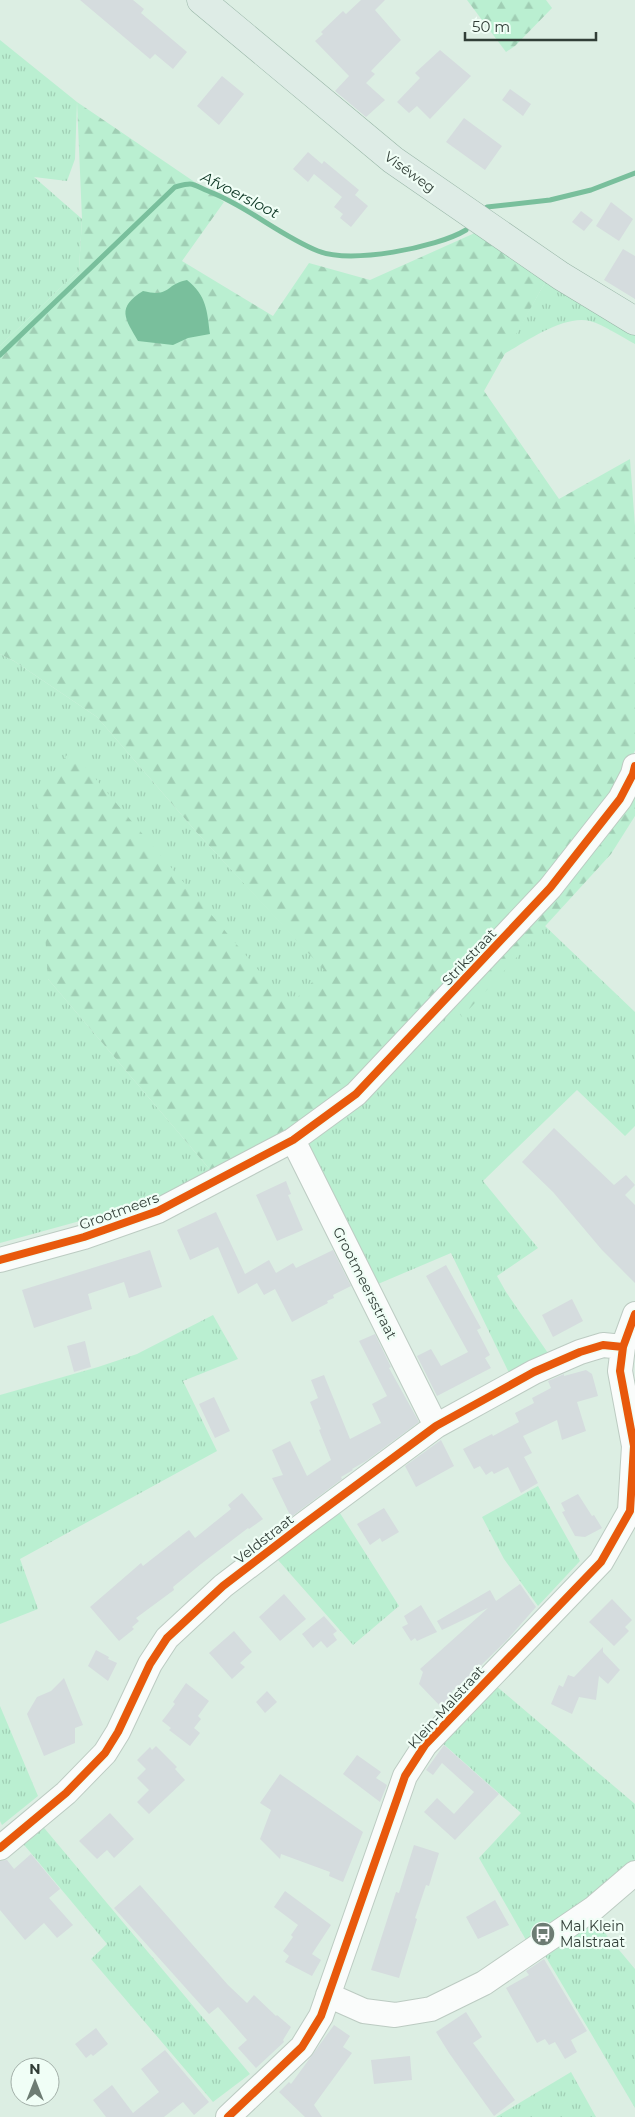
<svg xmlns="http://www.w3.org/2000/svg" width="635" height="2117" viewBox="0 0 635 2117" font-family="Montserrat,sans-serif">
  <style>
    .grass { fill: url(#grass-tufts) }
    .forest { fill: url(#forest-firs) }
    .water { fill: #79bf9c }
    .lines { fill: none; stroke-linecap: round; stroke-linejoin: round }
    .stream { stroke: #79bf9c; stroke-width: 5 }
    .building { fill: #d5dcde }
    .minor-casing { stroke: #bccbc2; stroke-width: 26 }
    .major-casing { stroke: #98b5a7; stroke-width: 29 }
    .minor { stroke: #fafcfb; stroke-width: 24 }
    .major { stroke: #deece6; stroke-width: 28 }
    .cycleway-casing { stroke: #f0fef6; stroke-width: 11 }
    .cycleway { stroke: #e8590c; stroke-width: 8 }
    .labels { text-anchor: middle; stroke-width: 4.5; stroke-linejoin: round; paint-order: stroke }
    .street-label { font-size: 14px; fill: #313e37; stroke: #f0fef6 }
    .poi-label { font-size: 14px; fill: #313e37; stroke: #f0fef6; text-anchor: start }
    .water-label { font-size: 15px; font-style: italic; fill: #0a3421; stroke: #f0fef6 }
  </style>
  <defs>
    <pattern id="grass-tufts" width="24" height="20" patternUnits="userSpaceOnUse" patternTransform="scale(1.25)"><rect width="24" height="20" fill="#baefd1"/><path d="M3 7l-1-3M5 7V3M7 7l1-3M15 17l-1-3M17 17v-4M19 17l1-3" fill="none" stroke="#a0ceb4"/></pattern>
    <pattern id="forest-firs" width="22" height="20" patternUnits="userSpaceOnUse" patternTransform="scale(1.25)"><rect width="22" height="20" fill="#baefd1"/><path d="M5 1l3.5 6h-7zM16 11l3.5 6h-7z" fill="#a0ceb4"/></pattern>
  </defs>
  <rect width="100%" height="100%" fill="#dceee3"/>
  <path class="grass" d="M0,40L77,102L75,159L67,181L34,177L82,219L79,270L0,346Z
    M546,281L635,335V344C622,337 604,325 590,321C565,314 525,342 504,354Z
    M0,654L14,661L97,717L199,835L325,970L289,1007L193,895L48,979L212,1172L149,1202L0,1243Z
    M544,925L635,1012V1126L625,1136L577,1090L483,1181L538,1248L497,1276L506,1292L550,1356L510,1375L451,1253L378,1284L305,1141L451,1003L462,1016Z
    M213,1315L238,1359L183,1381L217,1451L20,1559L38,1609L0,1624V1395L98,1367L137,1354Z
    M538,1486L580,1561L538,1606L504,1559L482,1517Z
    M338,1510L399,1606L353,1645L278,1560Z
    M495,1685L635,1804V1860L592,1897L526,1940L479,1858L521,1813L440,1741Z
    M0,1706L38,1796L2,1825L0,1821Z
    M40,1823L250,2074L213,2102L91,1959L107,1944L20,1840Z
    M594,1920L635,1969V2108L543,1952Z
    M571,2072L596,2117H496Z"/>
  <path class="forest" d="M467,0H546L552,8L515,46L506,52Z
    M77,102L224,202L182,261L273,316L309,263L370,280L477,232L546,281L484,391L559,499L630,459L635,526V750L625,775L601,812L447,988L348,1092L284,1136L212,1172L48,979L36,794L71,750L289,1006L324,970L199,835L97,717L14,661L0,654V346L79,270L82,219Z
    M635,785V816L611,854L462,1017L451,1003Z"/>
  <path class="water" d="M187,280C207,296 207,311 210,334L188,338L173,345L138,341C125,318 116,308 143,291C171,298 165,284 187,280Z"/>
  <g class="lines">
    <path class="stream" d="M487,207L550,200L591,190L635,173
      M0,355L175,187C179,186 185,184 190,184C195,184 202,189 208,191C247,206 279,235 318,251C351,264 436,248 466,230"/>
  </g>
  <path class="building" d="M80,0H133L144,9L141,13L187,52L173,69L155,54L150,59Z
    M361,0H385L375,10L401,40L371,71L375,74L366,83L385,100L366,117L335,91L349,76L315,41L323,34L321,32L343,11L346,14Z
    M440,50L471,76L430,119L417,106L409,113L397,102L420,78L415,73Z
    M222,76L244,94L219,125L197,106Z
    M510,89L531,104L523,116L502,100Z
    M464,118L502,146L485,170L446,142Z
    M308,152L322,164L324,161L359,190L355,195L368,206L351,227L340,218L343,214L334,207L342,197L314,174L308,182L293,169Z
    M611,202L633,219L619,241L596,226Z
    M581,211L593,220L584,231L572,222Z
    M623,249L635,256V299L604,280Z
    M554,1128L614,1185L626,1175L635,1185L625,1195L635,1205V1283L602,1250L553,1192L522,1162Z
    M286,1181L291,1194L288,1195L303,1230L277,1241L256,1195Z
    M216,1212L245,1274L269,1260L276,1273L293,1263L296,1268L333,1250L351,1286L333,1295L334,1298L327,1301L328,1303L292,1322L275,1289L264,1295L257,1283L238,1294L218,1247L190,1260L177,1230Z
    M150,1250L162,1287L129,1298L124,1282L88,1294L92,1309L34,1328L22,1290Z
    M446,1265L481,1328L477,1330L490,1355L485,1358L491,1368L437,1396L417,1356L431,1349L441,1366L468,1352L426,1276Z
    M572,1299L583,1321L553,1337L542,1315Z
    M375,1334L391,1367L389,1368L419,1422L366,1461L352,1469L353,1470L341,1477L342,1479L291,1517L272,1478L283,1475L272,1450L290,1441L307,1476L331,1460L319,1430L321,1429L310,1402L318,1398L311,1380L324,1375L350,1439L381,1423L372,1404L387,1396L359,1341Z
    M85,1341L91,1367L74,1372L67,1346Z
    M586,1370L592,1374L598,1396L577,1402L586,1431L562,1440L557,1420L523,1436L532,1453L524,1457L538,1483L521,1493L508,1467L494,1474L492,1471L486,1475L480,1466L474,1469L463,1449L492,1434L493,1436L519,1422L515,1413L534,1403L532,1398L551,1388L548,1381L564,1374V1376Z
    M214,1397L230,1431L215,1438L199,1404Z
    M441,1440L454,1466L416,1487L405,1466Z
    M242,1493L263,1519L249,1529L248,1528L201,1564L173,1587L174,1590L136,1618L139,1621L132,1627L134,1629L119,1641L90,1607L141,1563L143,1566L189,1530L195,1538L231,1509L228,1505Z
    M578,1494L592,1516L594,1515L602,1528L585,1537L575,1536L562,1512L565,1511L561,1503Z
    M384,1508L399,1532L382,1542L380,1538L370,1545L357,1524Z
    M520,1584L536,1607L506,1641L467,1679L452,1691L453,1696L441,1707L419,1684L423,1672L420,1669L488,1608L442,1630L437,1621L490,1590L496,1601Z
    M284,1594L306,1619L280,1641L259,1617Z
    M612,1599L632,1620L625,1627L629,1631L614,1646L589,1622Z
    M421,1605L437,1632L417,1641L415,1638L411,1641L402,1627L408,1624L404,1616Z
    M324,1616L337,1631L333,1634L337,1640L327,1648L321,1641L313,1648L302,1634Z
    M234,1631L252,1652L240,1663L245,1667L232,1679L209,1653Z
    M603,1647V1652L620,1670L608,1684L599,1676L596,1700L579,1697L572,1714L551,1704L559,1685L563,1687L568,1675L574,1677Z
    M96,1650L109,1657L108,1659L117,1663L108,1681L88,1666Z
    M64,1678L83,1725L75,1728V1743L44,1756L27,1714L37,1697L51,1691Z
    M186,1683L209,1701L198,1716L201,1719L194,1728L200,1733L190,1746L169,1730L171,1728L162,1721L175,1704L173,1702Z
    M267,1691L277,1702L265,1713L256,1702Z
    M444,1745L499,1794L455,1840L424,1812L437,1798L454,1814L474,1792L442,1763L433,1775L426,1770Z
    M156,1746L177,1767L175,1769L185,1780L149,1814L137,1802L149,1790L137,1778L146,1769L137,1760L150,1747L152,1750Z
    M357,1755L381,1772L376,1778L387,1785L380,1802L343,1774Z
    M280,1774L363,1832L343,1882L329,1876L330,1872L281,1854L280,1859L260,1839L271,1810L260,1803Z
    M110,1813L134,1839L114,1858L107,1850L97,1859L79,1841Z
    M414,1845L439,1853L429,1886L426,1885L415,1918L417,1919L399,1978L371,1970L396,1892L399,1893Z
    M31,1854L60,1889L49,1898L73,1925L57,1938L44,1923L25,1940L0,1910V1861L7,1860L14,1869Z
    M140,1885L228,1985L247,2003L254,1995L276,2016L277,2015L291,2027L283,2040L284,2042L256,2068L238,2048L247,2040L233,2024L218,2007L209,2014L114,1908Z
    M285,1891L331,1925L312,1954L321,1960L312,1976L285,1962L289,1956L283,1951L293,1937L291,1935L298,1925L274,1907Z
    M495,1900L509,1925L478,1939L466,1917Z
    M544,1959L587,2031L571,2040L577,2052L565,2059L555,2042L549,2045L545,2039L537,2043L506,1988L529,1975L526,1971Z
    M466,2012L482,2037L473,2043L515,2100L494,2116L449,2053L436,2032Z
    M334,2025L350,2036L343,2047L352,2053L314,2105L322,2117H305L279,2092L289,2082L291,2084Z
    M96,2028L108,2044L93,2056L91,2054L86,2058L75,2044Z
    M165,2050L209,2102L194,2115L183,2102L164,2117H106L93,2100L112,2085L133,2113L159,2092L141,2069Z
    M410,2056L412,2080L374,2084L371,2060Z"/>
  <g class="lines">
    <g class="minor-casing">
      <path id="minor" d="M293,1140L436,1426
        M0,1260L84,1237L158,1211L293,1140L356,1094L550,888L620,799L633,774L635,766
        M0,1848L66,1793L105,1753L118,1732L150,1664L167,1638L223,1586L304,1524L436,1426L534,1372L580,1352L603,1345L623,1347
        M328,1995L364,2011L395,2015L431,2009L484,1983L594,1908L635,1873
        M228,2117L302,2047L321,2016L405,1776L425,1745L601,1562L630,1511L634,1446L620,1371L623,1347L635,1314"/>
    </g>
    <g class="major-casing">
      <path id="major" d="M201,0L393,160L561,276L635,321"/>
    </g>
    <use href="#minor" class="minor"/>
    <use href="#major" class="major"/>
    <g class="cycleway-casing">
      <path id="cycleway" d="M0,1260L84,1237L158,1211L293,1140L356,1094L550,888L620,799L633,774L635,766
        M0,1848L66,1793L105,1753L118,1732L150,1664L167,1638L223,1586L304,1524L436,1426L534,1372L580,1352L603,1345L623,1347
        M228,2117L302,2047L321,2016L405,1776L425,1745L601,1562L630,1511L634,1446L620,1371L623,1347L635,1314"/>
    </g>
    <use href="#cycleway" class="cycleway"/>
  </g>
  <defs>
    <g id="bus-disc" transform="scale(1.25)"><circle r="9.5" fill="#6d7c73" stroke="#f0fef6"/><path d="M-5-6H5V4H4V6H2V4H-2V6H-4V4H-5ZM-3.5-4V0h7V-4ZM-3.5 1.2v1.5H-2V1.2ZM2 1.2v1.5H3.5V1.2Z" fill="#fff"/></g>
  </defs>
  <g fill-rule="evenodd">
    <use href="#bus-disc" x="543" y="1934"/>
  </g>
  <g class="labels">
    <g class="street-label">
      <text transform="translate(410 172) rotate(36)" y="5">Viséweg</text>
      <text transform="translate(469 957) rotate(-47)" y="5">Strikstraat</text>
      <text transform="translate(119 1211) rotate(-20)" y="5">Grootmeers</text>
      <text transform="translate(365 1283) rotate(63)" y="5">Grootmeersstraat</text>
      <text transform="translate(264 1539) rotate(-38)" y="5">Veldstraat</text>
      <text transform="translate(446 1707) rotate(-48)" y="5">Klein-Malstraat</text>
    </g>
    <g class="poi-label">
      <text x="560" y="1931">Mal Klein<tspan x="560" dy="16">Malstraat</tspan></text>
    </g>
    <g class="water-label">
      <text transform="translate(240 195) rotate(27)" y="5">Afvoersloot</text>
    </g>
  </g>
  <g transform="translate(35 2082)"><circle r="24" fill="#f0fef6" stroke="#a4b1aa"/>
  <path d="M0-4L9 19L0 12L-9 19Z" fill="#6d7c73"/>
  <text y="-8" font-size="14" font-weight="bold" text-anchor="middle" fill="#313e37">N</text>
  </g>
  <path d="M465 32v8h131v-8" fill="none" stroke="#313e37" stroke-width="2.5"/>
  <text x="472" y="32" font-size="15" fill="#313e37" stroke="#f0fef6" stroke-width="4" paint-order="stroke">50 m</text>
</svg>
